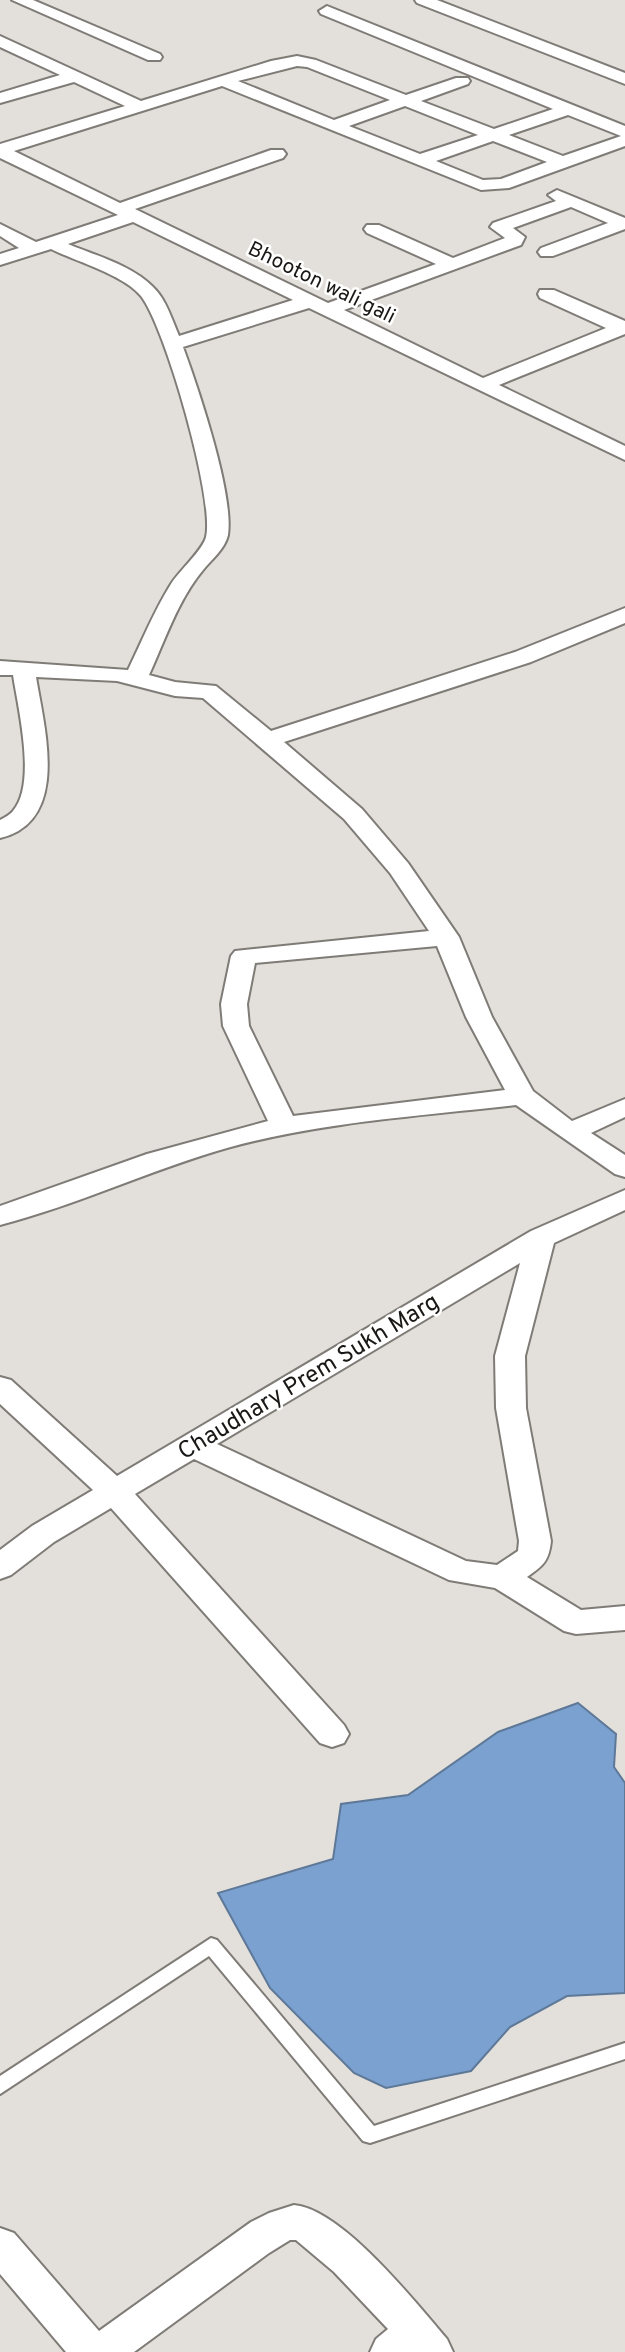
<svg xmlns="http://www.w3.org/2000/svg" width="625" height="2352" viewBox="0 0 625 2352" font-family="Overpass,sans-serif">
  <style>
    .water { fill: #7ba1d0; stroke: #5e7898; stroke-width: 2 }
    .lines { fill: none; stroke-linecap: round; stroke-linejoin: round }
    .lane-casing { stroke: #7f7b76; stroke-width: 4 }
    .street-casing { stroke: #7f7b76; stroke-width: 4 }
    .lane { fill: #fff; fill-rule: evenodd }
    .street { fill: #fff; fill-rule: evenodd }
    .labels { text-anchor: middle; stroke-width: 5; stroke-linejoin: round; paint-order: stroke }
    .far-street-label { font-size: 21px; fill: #1a1816; stroke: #fff }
    .street-label { font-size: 24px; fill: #1a1816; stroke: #fff }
  </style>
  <rect width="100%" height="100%" fill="#e3dfda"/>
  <path class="water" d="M578,1703L616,1734L614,1767L625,1783V1993L567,1996L510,2027L471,2071L386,2088L354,2073L270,1988L218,1893L333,1859L341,1804L408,1795L498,1732Z"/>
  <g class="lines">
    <g class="lane-casing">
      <path id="lane" d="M211,1938L217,1940L374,2126L625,2043V2059L370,2143L363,2141L209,1956L0,2094V2076Z"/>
    </g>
    <g class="street-casing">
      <path id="street" d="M12,0H33L160,54L162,57L160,60H148Z
        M415,0H437L625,73V84L417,3Z
        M327,6L625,126V146L509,188L481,190L222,86L14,151L120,203L271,150H283L286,154L283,158L135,209L328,303L436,264L367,233L364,229L367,225H379L453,258L505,238L490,227L493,223L556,201L548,195L557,190L625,218V229L553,256H541L538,252L541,248L608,223L571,207L513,228L525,237L521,245L344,310L483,378L606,328L540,298L538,294L540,290H554L625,321V334L499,385L625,446V460L309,308L183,347C198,388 234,494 228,535C225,549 211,560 203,570C178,600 165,640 149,675L175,682L216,686L271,731L515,652L625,608V623L531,662L284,742L362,809L408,863L459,937L492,1017L533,1091L572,1121L625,1099V1117L591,1133L625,1155V1177L615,1174L516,1105C420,1116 321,1122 227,1148C150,1170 77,1205 0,1225V1206L147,1154L268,1121L223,1026L221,1004L231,956L235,951L429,931L390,873L344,819L203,698L175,696L117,681L36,677C44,727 71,821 0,838V820C4,818 10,815 13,811C37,784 18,708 13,675H0V661L128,670C142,641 154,611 171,584C179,571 203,550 206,537C215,500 165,326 141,296C124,275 75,261 51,249L0,265V254L19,248L0,236V224L36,242L118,215L0,158V144L125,106L74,82L0,103V93L60,75L0,47V36L141,101L271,61L297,56L316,60L406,95L456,78H468L470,81L468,84L421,101L494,129L553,109L321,14L319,11ZM297,66L307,67L390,100L334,120L238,81ZM405,106L478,135L420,154L349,126ZM568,115L621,136L563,156L509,135ZM493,141L547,162L501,179L483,180L436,161ZM133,222L293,300L179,336C172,320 166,299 153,287C132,265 94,255 68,244ZM437,946L466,1017L505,1090L293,1116L249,1026L247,1004L255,963Z
        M625,1190V1210L554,1243L525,1356L526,1408L551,1541C549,1561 543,1566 527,1577L581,1610L625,1606V1630L576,1634L564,1631L495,1588L449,1580L194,1459L135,1494L344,1725L349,1734L344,1743L332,1747L320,1743L111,1508L54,1542L11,1575L0,1579V1550L32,1526L93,1490L0,1404V1377L11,1380L117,1476L531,1231ZM520,1263L495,1356L496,1408L519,1541L518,1551L497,1565L466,1561L217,1444Z
        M294,2205C342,2209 416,2303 447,2339L453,2352H370L376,2339L388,2329L334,2272L296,2240H290L269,2253L134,2352H66L0,2274V2228L14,2233L99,2331L251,2222L269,2213Z"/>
    </g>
    <use href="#lane" class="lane"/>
    <use href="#street" class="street"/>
  </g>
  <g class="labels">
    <g class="far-street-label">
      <text transform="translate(322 282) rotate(26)" y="7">Bhooton wali gali</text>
    </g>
    <g class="street-label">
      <text transform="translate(308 1376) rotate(-31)" y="8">Chaudhary Prem Sukh Marg</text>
    </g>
  </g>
</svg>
